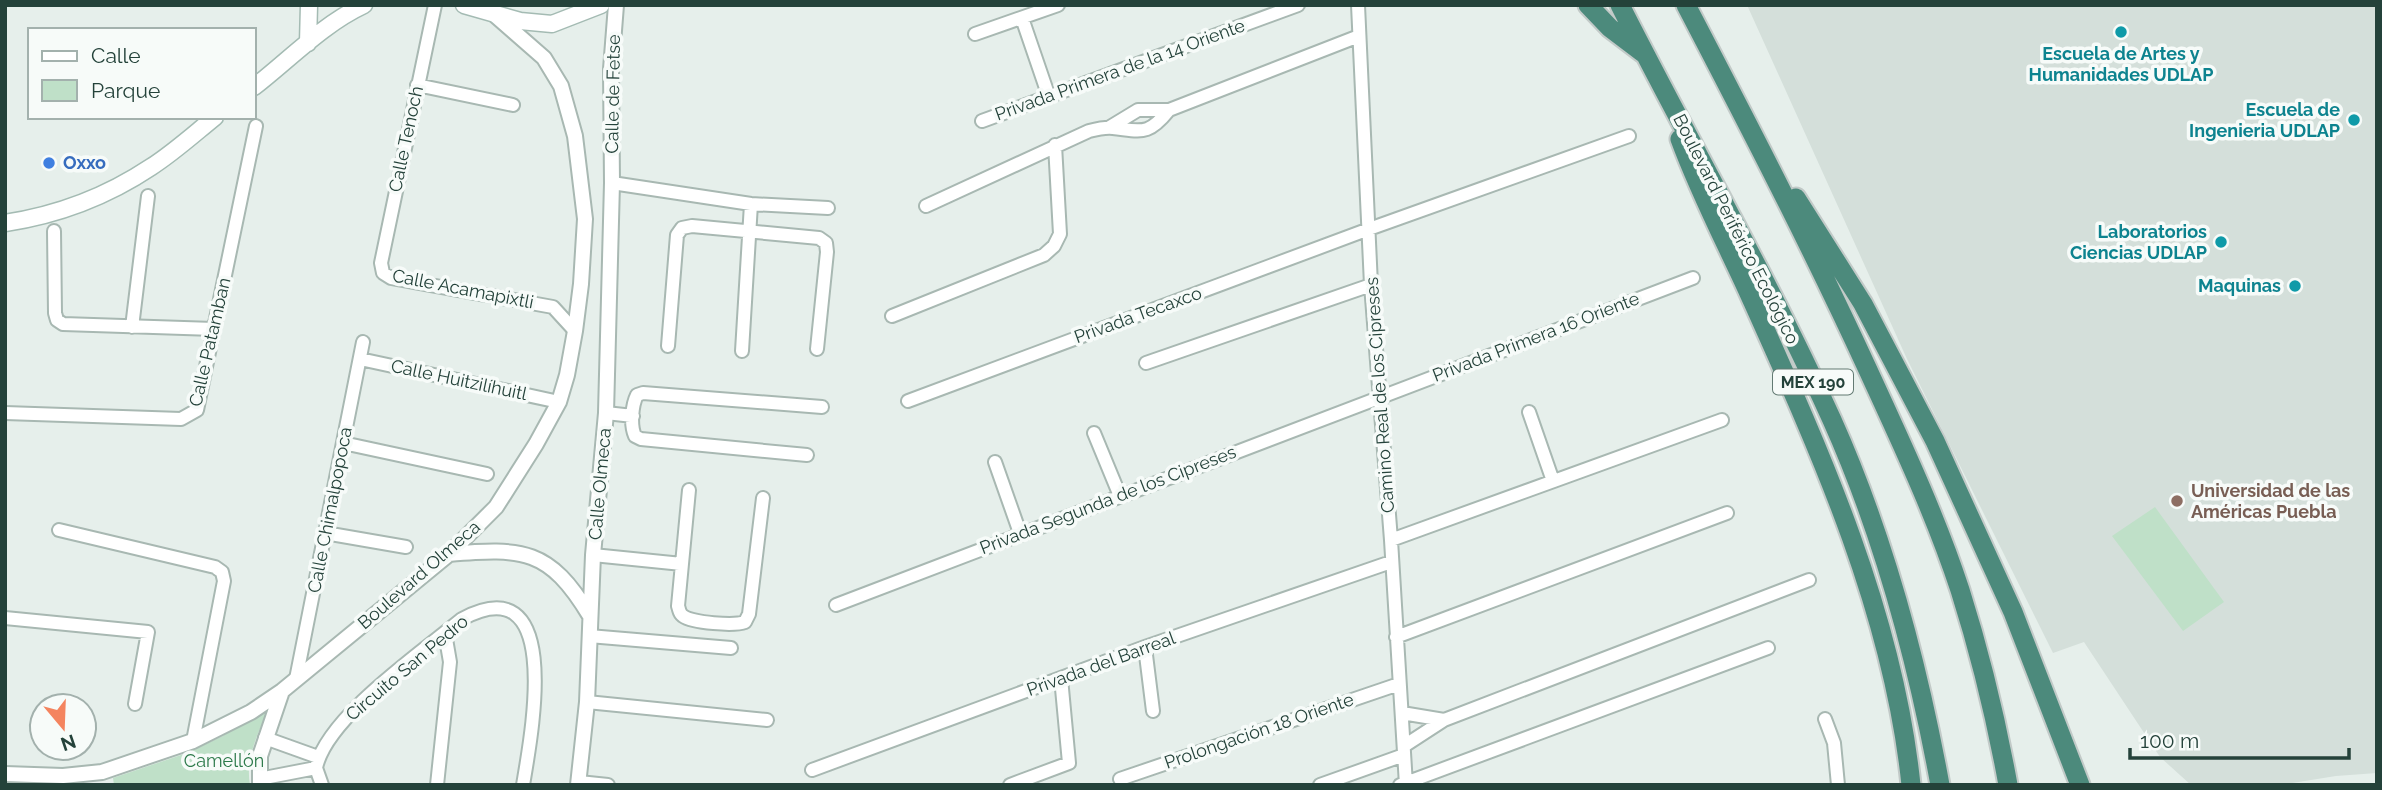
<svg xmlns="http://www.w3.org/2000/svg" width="2382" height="790" viewBox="0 0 2382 790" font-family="Raleway,sans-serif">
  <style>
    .built { fill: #d4dfda }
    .green { fill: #bfe0c8 }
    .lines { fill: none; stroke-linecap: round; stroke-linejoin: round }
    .minor-casing { stroke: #a8b8b2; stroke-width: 16 }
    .tertiary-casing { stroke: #a8b8b2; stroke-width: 18 }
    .secondary-casing { stroke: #a4bbb3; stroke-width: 19 }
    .trunk-casing { stroke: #c2cac8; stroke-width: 23 }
    .minor { stroke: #fff; stroke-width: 12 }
    .tertiary { stroke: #fff; stroke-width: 14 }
    .secondary { stroke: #fff; stroke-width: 16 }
    .trunk { stroke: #4c8a7c; stroke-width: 19 }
    .culture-dot { fill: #0f9aa8; stroke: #f7fbf9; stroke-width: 2.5 }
    .shop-dot { fill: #3f7fe0; stroke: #f7fbf9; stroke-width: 2.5 }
    .education-dot { fill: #8d6e63; stroke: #f7fbf9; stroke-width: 2.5 }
    .labels { text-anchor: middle; stroke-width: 7; stroke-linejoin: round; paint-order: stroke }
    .shield { fill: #f7fbf9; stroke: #637a73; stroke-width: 2 }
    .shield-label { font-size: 16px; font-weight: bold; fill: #24423a }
    .culture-label { font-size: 18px; font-weight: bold; fill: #0d838f; stroke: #f7fbf9; text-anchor: end }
    .street-label { font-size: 18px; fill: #24423a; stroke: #f7fbf9 }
    .shop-label { font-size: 18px; font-weight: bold; fill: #366cbe; stroke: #f7fbf9; text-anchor: start }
    .education-label { font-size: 18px; font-weight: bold; fill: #785e54; stroke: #f7fbf9; text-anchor: start }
    .park-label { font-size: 18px; fill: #2d7a4b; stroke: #f7fbf9 }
  </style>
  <rect width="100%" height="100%" fill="#e6efeb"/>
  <path class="built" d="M1747,5H2377V773L2336,776L2280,785H2191L2160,757L2084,642L2053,653L1907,359Z"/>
  <path class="green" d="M2155,507L2224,602L2183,631L2112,536Z
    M262,709L268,710C258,734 245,758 250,785H114L113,778L187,753L223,736Z"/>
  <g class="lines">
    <g class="minor-casing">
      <path id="minor" d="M435,5L381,263L383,273L391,278L553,307L575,331
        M1358,5L1371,285L1391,540L1406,785
        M1022,18L1049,97
        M975,34L1058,5
        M417,85L513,105
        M982,121L1298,5
        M1110,127L1138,110H1169L1359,36
        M612,183L751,204L828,208
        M926,206L1089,131C1097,129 1105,127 1113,128C1142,131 1148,136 1169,110
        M54,231L55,313L57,320L63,324L214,329
        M892,316L1044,255L1054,246L1060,234L1055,145
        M132,327L148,196
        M668,346L677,235L682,228L692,226L819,238L826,243L827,252L817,349
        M742,351L751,204
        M360,359L559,402
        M1146,363L1371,285
        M908,401L1369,229L1629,136
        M1529,412L1553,481
        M5,413L181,419L197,410L256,126
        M606,413L633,416
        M1094,433L1120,496
        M343,443L487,474
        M807,455L641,439L635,436C630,425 632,405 637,395L643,393L822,407
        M995,462L1020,533
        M689,490L678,606C680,612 679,613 683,616C693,623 734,626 745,622L749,614L763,498
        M59,530L215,567L222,572L224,581L193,741
        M325,533L406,547
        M1391,540L1722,420
        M593,555L682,564
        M836,605L1693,278
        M5,618L148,632L135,704
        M589,636L731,648
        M1396,637L1727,513
        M1145,647L1153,711
        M296,679L363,342
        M587,702L767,720
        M1402,713L1444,720
        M1825,719L1834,743L1838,785
        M265,738L318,757
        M1404,746L1444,720L1809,580
        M316,768C326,718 422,652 462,619C565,564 531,737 523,785
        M316,768L322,785
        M812,770L1145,647L1391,562
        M259,779L316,768
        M1120,779L1399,684
        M579,782L608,785
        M437,785L450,662L445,633
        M1010,785L1069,763L1061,678
        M1320,785L1404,755
        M1400,785L1768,648"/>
    </g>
    <g class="tertiary-casing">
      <path id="tertiary" d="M449,554C523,548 549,548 590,616
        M5,774L63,776L102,772L193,741L251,712L282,691L449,554L496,507L536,444L559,402L567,375L575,331L581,284L585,219L575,136L561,86L544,58L496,16
        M260,785V756L282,691
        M578,785L587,702L593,555L606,413L612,183L611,69L616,5"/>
    </g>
    <g class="secondary-casing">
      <path id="secondary" d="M464,5L520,21L552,24L601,5
        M308,43L309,5
        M254,87C289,60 323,24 364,5
        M5,223C58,215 106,197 151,167C173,153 194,134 215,117"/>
    </g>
    <g class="trunk-casing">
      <path id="trunk" d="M1588,5L1610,28L1643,53
        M1620,5C1690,144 1768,278 1832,420C1884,536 1917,660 1940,785
        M1686,5C1749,126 1811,246 1868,370C1901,442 1935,514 1960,590C1980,653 1996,719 2008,785
        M1680,139C1699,191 1724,239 1747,289C1818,447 1893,610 1911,785
        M1796,198L1863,304L1935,441L2013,612L2080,785"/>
    </g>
    <use href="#minor" class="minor"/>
    <use href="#tertiary" class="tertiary"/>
    <use href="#secondary" class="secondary"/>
    <use href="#trunk" class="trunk"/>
  </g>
  <g class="culture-dot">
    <circle cx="2121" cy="32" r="7"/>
    <circle cx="2354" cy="120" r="7"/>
    <circle cx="2221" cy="242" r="7"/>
    <circle cx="2295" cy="286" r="7"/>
  </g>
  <circle class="shop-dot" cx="49" cy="163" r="7"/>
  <circle class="education-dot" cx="2177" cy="501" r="7"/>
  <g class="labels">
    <rect class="shield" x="1773" y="369.5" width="80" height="25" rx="5"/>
    <g class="shield-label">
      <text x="1813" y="388">MEX 190</text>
    </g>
    <g class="culture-label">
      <text x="2121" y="60" text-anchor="middle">Escuela de Artes y<tspan x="2121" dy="21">Humanidades UDLAP</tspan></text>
      <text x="2340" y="116">Escuela de<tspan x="2340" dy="21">Ingenieria UDLAP</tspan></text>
      <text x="2207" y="238">Laboratorios<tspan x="2207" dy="21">Ciencias UDLAP</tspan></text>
      <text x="2281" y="292">Maquinas</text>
    </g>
    <g class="street-label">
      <text transform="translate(1120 70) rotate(-20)" y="6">Privada Primera de la 14 Oriente</text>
      <text transform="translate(613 94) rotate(-89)" y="6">Calle de Fetse</text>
      <text transform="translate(406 139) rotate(-78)" y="6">Calle Tenoch</text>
      <text transform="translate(1736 229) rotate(63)" y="6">Boulevard Periférico Ecológico</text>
      <text transform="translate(463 289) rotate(11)" y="6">Calle Acamapixtli</text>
      <text transform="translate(1138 315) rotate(-20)" y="6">Privada Tecaxco</text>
      <text transform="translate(1536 337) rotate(-21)" y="6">Privada Primera 16 Oriente</text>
      <text transform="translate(210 342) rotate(-77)" y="6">Calle Patamban</text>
      <text transform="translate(459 380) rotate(12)" y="6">Calle Huitzilíhuitl</text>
      <text transform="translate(1380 395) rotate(-94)" y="6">Camino Real de los Cipreses</text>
      <text transform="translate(600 484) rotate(-85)" y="6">Calle Olmeca</text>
      <text transform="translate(1108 500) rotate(-21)" y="6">Privada Segunda de los Cipreses</text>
      <text transform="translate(330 510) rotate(-79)" y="6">Calle Chimalpopoca</text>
      <text transform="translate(419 575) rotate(-41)" y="6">Boulevard Olmeca</text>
      <text transform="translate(1101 664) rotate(-20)" y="6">Privada del Barreal</text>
      <text transform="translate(407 668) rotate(-40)" y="6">Circuito San Pedro</text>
      <text transform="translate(1259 731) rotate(-19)" y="6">Prolongación 18 Oriente</text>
    </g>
    <g class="shop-label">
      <text x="63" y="169">Oxxo</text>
    </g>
    <g class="education-label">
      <text x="2191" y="497">Universidad de las<tspan x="2191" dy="21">Américas Puebla</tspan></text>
    </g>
    <g class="park-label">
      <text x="224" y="767">Camellón</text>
    </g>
  </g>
  <rect width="2382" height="790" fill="none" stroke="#24423a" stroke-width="14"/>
  <rect x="28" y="28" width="228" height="91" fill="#f7fbf9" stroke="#a3b1ad" stroke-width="2"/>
  <rect x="42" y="51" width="35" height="10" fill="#ffffff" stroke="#a3b1ad" stroke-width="2"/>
  <text x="91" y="63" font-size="21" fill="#24423a">Calle</text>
  <rect x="42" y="80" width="35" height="21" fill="#bfe0c8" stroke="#a3b1ad" stroke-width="2"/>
  <text x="91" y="98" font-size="21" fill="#24423a">Parque</text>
  <g transform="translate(63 727) rotate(161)"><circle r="33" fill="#f7fbf9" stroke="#a3b1ad" stroke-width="2"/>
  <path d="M0-5L12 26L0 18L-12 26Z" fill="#f4845f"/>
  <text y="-10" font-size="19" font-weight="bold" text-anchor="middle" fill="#24423a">N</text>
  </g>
  <path d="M2130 748v10h219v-10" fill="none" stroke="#24423a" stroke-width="3.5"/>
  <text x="2140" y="748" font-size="21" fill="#24423a" stroke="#f7fbf9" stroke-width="5" paint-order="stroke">100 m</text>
</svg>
